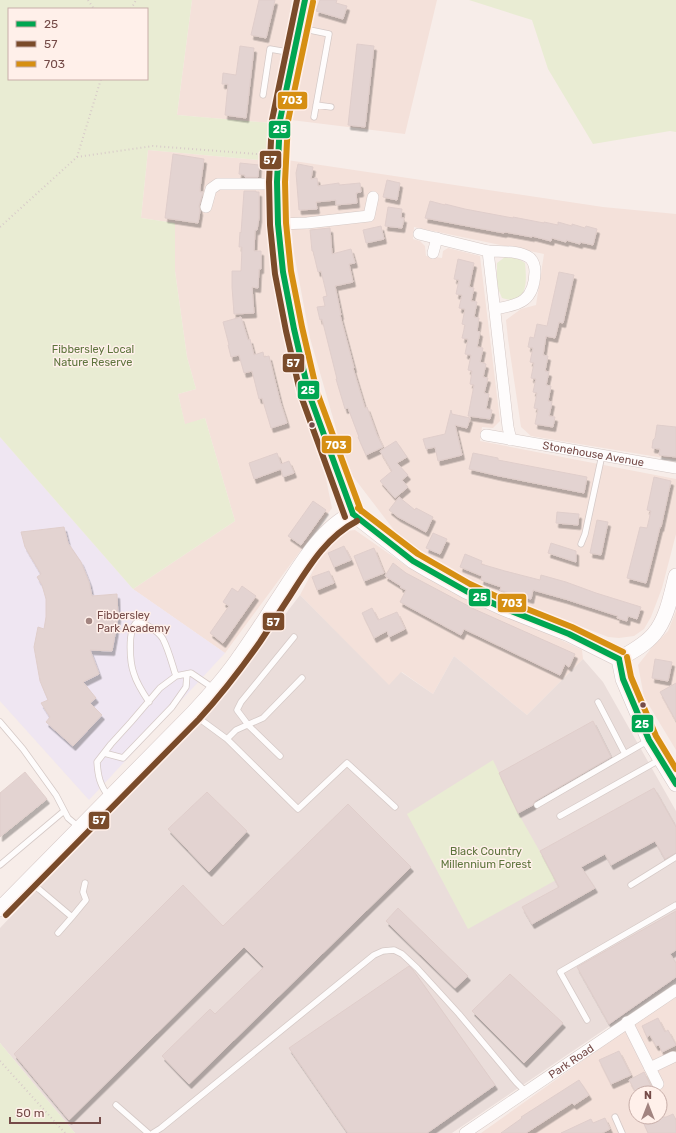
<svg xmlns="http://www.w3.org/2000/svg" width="676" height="1133" viewBox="0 0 676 1133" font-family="Rubik,sans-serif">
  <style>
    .residential { fill: #f4e1da; fill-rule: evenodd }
    .industrial { fill: #eaddda }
    .education { fill: #efe6f2 }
    .green { fill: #e9ecd3; fill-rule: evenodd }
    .building { fill: #e3d3d1; stroke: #e0cecb; filter: url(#shadow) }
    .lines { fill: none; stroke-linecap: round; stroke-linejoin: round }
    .lane-casing { stroke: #d5c9c6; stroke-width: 7 }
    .street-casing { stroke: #d5c9c6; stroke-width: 12 }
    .secondary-casing { stroke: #d6c8c6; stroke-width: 16 }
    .path { stroke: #d8cbc9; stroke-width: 2; stroke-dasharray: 1 3; stroke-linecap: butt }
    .lane { stroke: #fefcfc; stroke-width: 5.5 }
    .street { stroke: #fefcfc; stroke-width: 11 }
    .secondary { stroke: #fefcfc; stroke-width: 15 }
    .bus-1-casing { stroke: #fff0ea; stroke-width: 9 }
    .bus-2-casing { stroke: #fff0ea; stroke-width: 9 }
    .bus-3-casing { stroke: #fff0ea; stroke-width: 9 }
    .bus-1 { stroke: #00a651; stroke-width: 6 }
    .bus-2 { stroke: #7a4b2a; stroke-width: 6 }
    .bus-3 { stroke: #d68f12; stroke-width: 6 }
    .bus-dot { fill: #754b48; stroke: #fff0ea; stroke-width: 1.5 }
    .poi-dot { fill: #a28480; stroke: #fff0ea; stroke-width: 1.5 }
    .labels { text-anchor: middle; stroke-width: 3; stroke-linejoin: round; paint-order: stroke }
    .park-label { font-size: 11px; fill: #5e753d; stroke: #fff0ea }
    .street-label { font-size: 11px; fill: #754b48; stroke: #fff0ea }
    .poi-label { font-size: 11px; fill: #754b48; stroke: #fff0ea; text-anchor: start }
    .line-badge { stroke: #fff0ea; stroke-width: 1.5 }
    .badge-label { font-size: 11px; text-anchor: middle; font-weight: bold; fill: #fff }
  </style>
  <defs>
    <filter id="shadow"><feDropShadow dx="2.5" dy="4.5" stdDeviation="0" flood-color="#0004"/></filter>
  </defs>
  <rect width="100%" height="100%" fill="#f7ede9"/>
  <path class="residential" d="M192,0H292L271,123L177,115Z
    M312,0H437L405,134L291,120Z
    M148,150L270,161V233L274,283L291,373L326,479L332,508L225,653L133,589L235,521L205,418L185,425L178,394L196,389L187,357L175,271V223L141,218Z
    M287,160L603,207L676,214V460L531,436L521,427L508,339L506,320L521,309L536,305L544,254L414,227L413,239L420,241L425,246L426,256L442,258L443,251L448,248L480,256L500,421L493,428L482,427L480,441L676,479V534L662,588L651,617L644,629L634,636L619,638L608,637L488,590L407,547L348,470L310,338L294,253L290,215Z
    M355,530L408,567L582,650L583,659L527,715L454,656L433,694L402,672L389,686L300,595L332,535L347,531Z
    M676,611V750L644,697L638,665L653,646L668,631Z
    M676,997V1133H481L640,1020ZM636,1093H660V1117H636Z"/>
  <path class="industrial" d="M300,595L389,685L401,672L433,694L454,656L527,715L583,659L603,682L676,811V981L452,1133H75L0,1043V928L239,675Z"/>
  <path class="education" d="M0,437L133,589L225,653L89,800L0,701Z"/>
  <path class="green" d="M0,0H192L177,115L271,123L270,161L148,150L141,218L175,223V271L187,357L196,389L178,394L185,424L205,418L235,521L133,589L0,437ZM9,9H147V79H9Z
    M469,0H676V132L670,131L593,144L548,69L532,20Z
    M505,257H516L525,263C526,274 529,299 512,300C509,300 505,299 502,298L497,286V263Z
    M493,760L518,813L556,880L468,929L407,814Z
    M0,1043L75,1133H0Z"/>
  <path class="building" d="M259,0H275L266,38L251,35Z
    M320,0H337L336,3L347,6L343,19L316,11Z
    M357,44L374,46L365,127L348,125Z
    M240,46L254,48L246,118L225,115L228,84H222L223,73L236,75Z
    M173,154L204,159L200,188V192H203L199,206L200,211L198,223L165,218Z
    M240,163L259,165L258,177H245V175L239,174Z
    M298,164L313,167L311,179L317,178L318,186L339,183V185L360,183L361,192L356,193L357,203L336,205V200L316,202L317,209L299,210L296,173Z
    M387,180L400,183L397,200L383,197Z
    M244,191H256V192H259V218L257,230H255L254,251H261V269H259L258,288L252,287L254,313L234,314L232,287V271H241L242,247H239L240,232L241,233Z
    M430,201L445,205V204L465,209L513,218V217L544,223V222L558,225V222L572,226V224L585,228L586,226L597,229L593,245L580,242V244L566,240V242L552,238L551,241L532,236V237L505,232L504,233L425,218Z
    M388,207L402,209L401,218H404L402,228L385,226Z
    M381,226L384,239L366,243L363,230Z
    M330,228L332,254L351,249L355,263L349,264L353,282L335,286L341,315H340L354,368H353L365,408L367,407L377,435L383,447L366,455L358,437H359L348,408L345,409L336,379H337L322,319L320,320L317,307L325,306L323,297L327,296L321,271L318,272L313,251H312L310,230Z
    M458,259L474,263L469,287L474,288L471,301L477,302L474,317L479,318L477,331L480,332L477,347L483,348L480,362L486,364L483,377L488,378L484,393L489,394L486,409L492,410L490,419L468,416L474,385L470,384L472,371L468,370L471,355L465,354L468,339L462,338L465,325L462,324L465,309L459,308L462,295L456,294L459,280L454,279Z
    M559,272L574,275L563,323L559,322L555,338L546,336L543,355L548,356L545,371L549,372L546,385L551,386L548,401L552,402L549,416L555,417L553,427L535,424L538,409L534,408L537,393L533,392L536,379L531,378L534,363L530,362L533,348L528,347L530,337L534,338L537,324L547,326Z
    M241,317L248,340L250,339L254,355L263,352L264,357L269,356L280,401L287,423L271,428L262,398L259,399L252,371L244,373L239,355L231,357L228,345H229L223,322Z
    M451,410L452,414L470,418L467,428L455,425L462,455L438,461L435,447L426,449L423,439L445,434Z
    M657,425L676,427V457L659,455L660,449L652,448L653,440L655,438Z
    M396,441L407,457L397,463L408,475L402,480L408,487L395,498L380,481L392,471L380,451Z
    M277,453L281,464L289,461L294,473L283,477L281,469L254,479L249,463Z
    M473,453L498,458V460L587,477L584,493L499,476L469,469Z
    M654,477L671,481L661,527H660L646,583L627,578L640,527L647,528L651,511L647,510Z
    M399,497L415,510L416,508L433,517L426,532L398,517L389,510Z
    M313,501L326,510L301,545L288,536Z
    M557,512L579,514L578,525L556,523Z
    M597,520L608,522L601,555L590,553Z
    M64,527L68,543L81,562L89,582L92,596L117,594L118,618L112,651L90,650L99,674L83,682L96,698L90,703L102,715L73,746L46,722L50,717L41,703L48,700L40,681L34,647L38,627L44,629L46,617V599L42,585L37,577L41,574L25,547L21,532Z
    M433,533L447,539L440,554L426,548Z
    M551,543L576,551V562L548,553Z
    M344,546L351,560L334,567L328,553Z
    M374,548L384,573L364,581L354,556Z
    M465,554L482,561L481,564L505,571L540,580L541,575L566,582L596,593L641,607L637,619L628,616L627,621L617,618L618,616L565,599L533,590L531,599L500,590L501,587L481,580L482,576L460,567Z
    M393,563L406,573L474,609L575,654L569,667L565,664L560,675L464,629L461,635L400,602L406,590L400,587L401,586L385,576Z
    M329,571L334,583L317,590L312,577Z
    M242,586L256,596L223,643L210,633L229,606L223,602L232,588L238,592Z
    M372,608L378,620L397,612L405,629L389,637L387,631L374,638L362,613Z
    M655,659L672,662L668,681L652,678Z
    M676,683V721L660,692Z
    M593,721L611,757L535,801L533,805L518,813L499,773Z
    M25,772L47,799L0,837V793Z
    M654,788L676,827V853L665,859L655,841L611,865L605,854L581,867L595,888L532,924L522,907L559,887L540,851Z
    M207,792L247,831L209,872L168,829Z
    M348,804L411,867L189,1084L162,1056L210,1009L215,1014L264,967L244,947L69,1120L14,1054L183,885L223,926Z
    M398,908L468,976L455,988L386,921Z
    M676,911V950L670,954L676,963V977L609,1024L577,967Z
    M409,966L413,970L495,1085L427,1133H348L289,1048Z
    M510,974L563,1023L524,1063L472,1011Z
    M658,1018L665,1032L668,1030L676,1045L662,1052L659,1045L656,1046L650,1035L647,1037L642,1026Z
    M619,1051L631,1075L611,1084L599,1060Z
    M644,1072L651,1086L636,1093L629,1080Z
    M579,1080L589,1095L574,1105L572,1103L526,1133H501L522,1118L521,1117Z
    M673,1114L676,1120V1133H648L641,1117H666Z
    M605,1118L610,1129L602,1133H561L591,1119L593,1123Z"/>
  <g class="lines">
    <g class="lane-casing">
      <path id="lane" d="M300,28L329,34L314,117
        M263,95L270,49L293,53
        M316,105L331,107
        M581,544L585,534L602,455
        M149,702C143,693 137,684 134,674C130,663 127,630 137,622C146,623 159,632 163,639C169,651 172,664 176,676
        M598,702L625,754
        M193,714L227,739L298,809L347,763L395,807
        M0,722L23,749L56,795L68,818L80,828
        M227,739L236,730L263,718L302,678
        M104,753L123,758L172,707L186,687L187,674
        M280,756L249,726L237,710L241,702L294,637
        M109,797C100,785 98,777 97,762L111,744L131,722L160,688L176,676L191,673L213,688
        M537,805L649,740
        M560,816L661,759
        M0,865L64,811
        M28,881L40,890L72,917L58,933
        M631,885L676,857
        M72,917L86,900L83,892L85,883
        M587,1020L560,972L676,905
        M116,1105L148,1133
        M615,1117L622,1133
        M153,1133L161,1128L374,955L383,951L394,950L402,954L417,968L459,1014L516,1082L526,1092"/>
    </g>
    <g class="street-casing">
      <g id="street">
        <path d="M206,207L211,189L218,184H277"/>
        <path d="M278,224L307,223L369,216L373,197"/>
        <path d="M419,234L488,251L508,427L511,440"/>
        <path d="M488,251C502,252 519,250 530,258C534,262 535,267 535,272C534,301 520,305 495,309"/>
        <path d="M433,253L437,238"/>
        <path id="s1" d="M486,435L676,468"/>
        <path d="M627,1022L658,1084"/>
        <path d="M650,1068L673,1057"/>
        <path id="s2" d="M465,1133L676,990"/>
      </g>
    </g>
    <g class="secondary-casing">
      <path id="secondary" d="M305,0L287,84L280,120L277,182L278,224L283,272L294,329L309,394L353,514
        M353,514L413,561L430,571L466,591L501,607L569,634L619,659
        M619,659L623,679L649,740L676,784
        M619,659C631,652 645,645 654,634C667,619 671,595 676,576
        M0,909L193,713C210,695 227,676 241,655C256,634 269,613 283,592C299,567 325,524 353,514"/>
    </g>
    <path class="path" d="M88,0L94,9
      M131,9L136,0
      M77,157L153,146L257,154L265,160
      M0,227L77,157L101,79
      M0,1061L65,1133"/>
    <use href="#lane" class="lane"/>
    <use href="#street" class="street"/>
    <use href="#secondary" class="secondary"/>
    <g class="bus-1-casing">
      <path id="bus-1" d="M305,0L280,120L277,182L278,224L283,272L294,329L309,394L353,514
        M353,514L413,561L466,591L501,607L569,634L619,659
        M619,659L623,679L649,740L676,784"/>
    </g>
    <g class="bus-2-casing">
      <path id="bus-2" d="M297,0L272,120L269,182L270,225L275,274L286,331L301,396L345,517
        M6,915L199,719C221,695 241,669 260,642C270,627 280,611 290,596C308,568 326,537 357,521"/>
    </g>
    <g class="bus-3-casing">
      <path id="bus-3" d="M313,2L288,121L285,182L286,223L291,271L302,327L317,392L361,511
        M358,508L418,554L470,584L504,600L572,627L623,652
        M627,657L631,677L656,736L676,769"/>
    </g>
    <use href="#bus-1" class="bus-1"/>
    <use href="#bus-2" class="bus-2"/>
    <use href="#bus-3" class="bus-3"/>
  </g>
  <g class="bus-dot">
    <circle cx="312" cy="425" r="3.5"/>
    <circle cx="643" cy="705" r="3.5"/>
  </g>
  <circle class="poi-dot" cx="89" cy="621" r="4"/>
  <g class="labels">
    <g class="park-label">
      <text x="93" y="353">Fibbersley Local<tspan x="93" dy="13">Nature Reserve</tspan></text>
      <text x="486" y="855">Black Country<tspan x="486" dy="13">Millennium Forest</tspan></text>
    </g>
    <g class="street-label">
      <text dy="4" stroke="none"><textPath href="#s1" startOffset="109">Stonehouse Avenue</textPath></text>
      <text dy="4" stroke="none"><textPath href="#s2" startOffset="128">Park Road</textPath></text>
    </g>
    <g class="poi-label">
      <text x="97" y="619">Fibbersley<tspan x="97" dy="13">Park Academy</tspan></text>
    </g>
  </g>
  <g class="line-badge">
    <rect x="277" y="91" width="31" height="19" rx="4" fill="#d68f12"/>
    <rect x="268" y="120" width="23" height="19" rx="4" fill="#00a651"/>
    <rect x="259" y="150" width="23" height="20" rx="4" fill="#7a4b2a"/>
    <rect x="282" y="353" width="23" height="20" rx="4" fill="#7a4b2a"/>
    <rect x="297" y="380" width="23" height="20" rx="4" fill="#00a651"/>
    <rect x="321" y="435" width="31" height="19" rx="4" fill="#d68f12"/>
    <rect x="468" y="588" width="23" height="19" rx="4" fill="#00a651"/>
    <rect x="497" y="593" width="30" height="20" rx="4" fill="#d68f12"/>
    <rect x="262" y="612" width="23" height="19" rx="4" fill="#7a4b2a"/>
    <rect x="631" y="714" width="23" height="19" rx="4" fill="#00a651"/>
    <rect x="88" y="811" width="22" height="19" rx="4" fill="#7a4b2a"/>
  </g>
  <g class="badge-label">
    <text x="292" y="104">703</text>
    <text x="280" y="133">25</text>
    <text x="270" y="164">57</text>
    <text x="293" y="367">57</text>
    <text x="308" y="394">25</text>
    <text x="336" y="449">703</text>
    <text x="480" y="601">25</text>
    <text x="512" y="607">703</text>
    <text x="273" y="626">57</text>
    <text x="642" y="728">25</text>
    <text x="99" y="824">57</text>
  </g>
  <rect x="8" y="8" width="140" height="72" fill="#fff0ea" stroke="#c8aea9"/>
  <rect x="16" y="21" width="20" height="6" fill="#00a651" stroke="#c8aea9"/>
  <text x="44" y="28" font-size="12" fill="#754b48">25</text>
  <rect x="16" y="41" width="20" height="6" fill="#7a4b2a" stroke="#c8aea9"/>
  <text x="44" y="48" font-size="12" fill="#754b48">57</text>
  <rect x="16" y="61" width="20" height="6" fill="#d68f12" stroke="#c8aea9"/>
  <text x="44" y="68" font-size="12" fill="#754b48">703</text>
  <g transform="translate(648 1105)"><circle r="19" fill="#fff0ea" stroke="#c8aea9"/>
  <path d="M0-3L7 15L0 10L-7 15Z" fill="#a28480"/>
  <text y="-6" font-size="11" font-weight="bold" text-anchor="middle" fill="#754b48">N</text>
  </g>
  <path d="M10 1117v6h90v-6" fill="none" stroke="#754b48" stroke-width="2"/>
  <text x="16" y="1117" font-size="12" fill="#754b48" stroke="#fff0ea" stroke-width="3" paint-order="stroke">50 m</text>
</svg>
